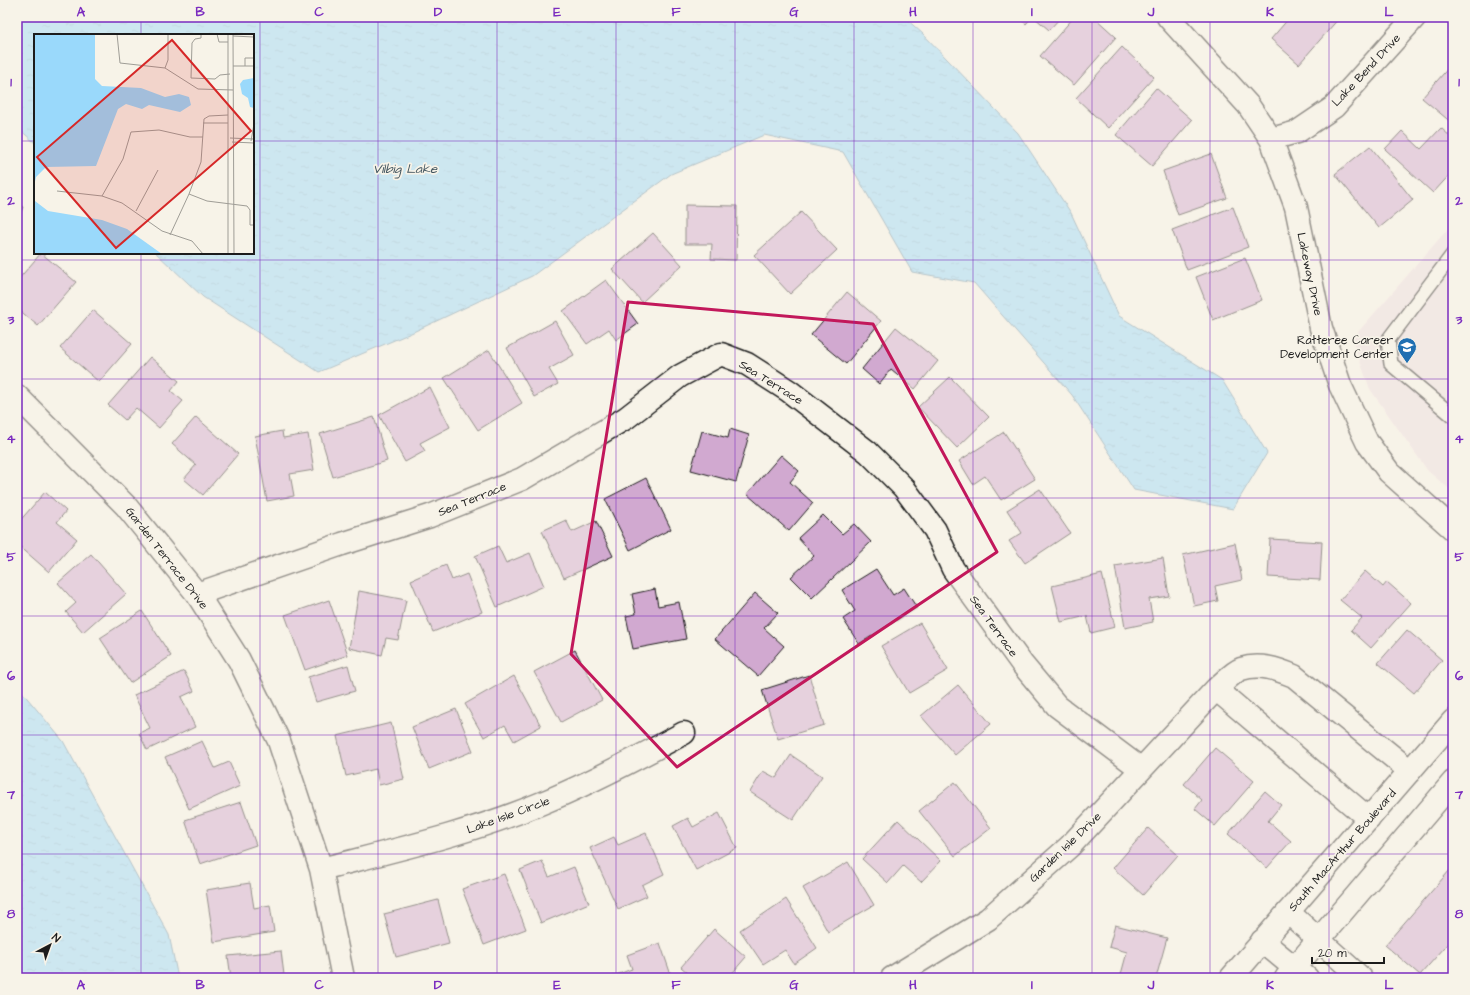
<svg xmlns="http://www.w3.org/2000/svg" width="1470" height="995" viewBox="0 0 1470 995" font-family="'Architects Daughter',sans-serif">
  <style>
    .built { fill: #ecdde1 }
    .water { fill: url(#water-ripples); stroke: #688da2 }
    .building { fill: #d1a9d0; stroke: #1c1c1c }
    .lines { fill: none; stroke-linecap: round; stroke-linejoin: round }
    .lane-casing { stroke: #1c1c1c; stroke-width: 16 }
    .street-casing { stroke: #1c1c1c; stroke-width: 25 }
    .secondary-casing { stroke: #1c1c1c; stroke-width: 25 }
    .lane { stroke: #f7f3e8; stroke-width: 13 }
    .street { stroke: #f7f3e8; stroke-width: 22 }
    .secondary { stroke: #f7f3e8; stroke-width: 22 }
    .marked { fill: none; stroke: #c2185b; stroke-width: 3; stroke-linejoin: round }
    .grid { fill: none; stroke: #7b2cbf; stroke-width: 1; stroke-opacity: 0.55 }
    .labels { text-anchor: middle; stroke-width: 3.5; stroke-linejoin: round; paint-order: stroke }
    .street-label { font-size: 12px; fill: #1c1c1c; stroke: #f7f3e8 }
    .poi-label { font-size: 12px; fill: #1c1c1c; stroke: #f7f3e8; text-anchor: end }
    .water-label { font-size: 13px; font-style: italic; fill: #42555f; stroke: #f7f3e8 }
    .inset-road { fill: none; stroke: #9f9d96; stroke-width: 1 }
    .view { fill: #d62828; fill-opacity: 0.15; stroke: #d62828; stroke-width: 2 }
    .inset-edge { fill: none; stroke: #1c1c1c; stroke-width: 2 }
    .neatline { fill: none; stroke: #7b2cbf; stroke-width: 1.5 }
    .grid-label { font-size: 13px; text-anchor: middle; font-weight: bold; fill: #7b2cbf }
  </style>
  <defs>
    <pattern id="water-ripples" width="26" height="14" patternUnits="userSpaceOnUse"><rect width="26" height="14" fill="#9ad9fb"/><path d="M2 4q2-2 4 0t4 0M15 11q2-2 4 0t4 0" fill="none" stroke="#84bad7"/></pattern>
  </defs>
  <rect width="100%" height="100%" fill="#f7f3e8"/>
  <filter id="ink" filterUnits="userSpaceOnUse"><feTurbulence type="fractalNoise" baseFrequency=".025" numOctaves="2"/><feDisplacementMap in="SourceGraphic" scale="8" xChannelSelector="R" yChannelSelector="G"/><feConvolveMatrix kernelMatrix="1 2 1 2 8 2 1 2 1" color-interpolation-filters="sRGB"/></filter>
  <g filter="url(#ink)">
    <path class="built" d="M1453,223V492L1428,471L1370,389L1352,339Z"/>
    <path class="water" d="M17,17H904L923,34L1018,133L1071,213L1119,316L1222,380L1267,453L1233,509L1134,490L1072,395L974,283L912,272L843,152L764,135L671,174L532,276L411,333L319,372L203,297L156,253H253V35H35V143L17,127Z
      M17,686L63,741L169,935L178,978H17Z"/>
    <path class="building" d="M1018,17H1032L1026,24Z
      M1034,17H1061L1049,30Z
      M1074,17H1094L1116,37L1074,85L1040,56Z
      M1290,17H1340L1299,64L1271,39Z
      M1122,47L1154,77L1108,128L1076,98Z
      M1451,65L1453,66V124L1422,98Z
      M1156,88L1192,120L1152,166L1116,135Z
      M1441,128L1453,139V171L1433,193L1385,149L1402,131L1421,149Z
      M1370,146L1413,200L1379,228L1335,174Z
      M1211,154L1227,198L1178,215L1163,171Z
      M17,204L23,207L17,222Z
      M685,205L737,206L736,260L711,259L712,244H685Z
      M1233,207L1248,247L1187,270L1172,230Z
      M801,212L837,250L790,294L754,255Z
      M653,233L682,265L642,302L612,269Z
      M41,253L76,282L38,326L17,308V281Z
      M1245,258L1262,300L1213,320L1196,277Z
      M606,280L638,324L616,340L609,329L587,344L563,311Z
      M847,292L881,321L846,364L811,335Z
      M93,310L132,344L99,382L60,348Z
      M555,321L574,355L549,369L558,384L534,397L507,348Z
      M896,327L938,361L915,389L891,369L879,384L862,369Z
      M489,350L522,403L478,430L444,378Z
      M150,357L179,381L171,391L183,401L159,428L136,408L125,420L108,405Z
      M950,377L989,417L957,448L918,407Z
      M430,387L450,427L420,443L425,451L405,462L379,415Z
      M196,417L238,454L203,495L184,479L196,465L172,444Z
      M374,417L387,461L333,477L320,434Z
      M730,429L749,435L736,482L691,470L702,431L728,438Z
      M282,431L283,438L308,434L314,470L290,474L294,496L267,501L255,436Z
      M1004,432L1035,479L1001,500L985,476L973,484L959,461Z
      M781,455L799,471L790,482L813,503L789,531L747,494Z
      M646,478L671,529L630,550L605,499Z
      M1040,489L1070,533L1025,563L1009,541L1022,533L1007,510Z
      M45,492L66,511L57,522L77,539L49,572L17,544V524Z
      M823,515L842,534L854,524L871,542L812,598L791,577L814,556L798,538Z
      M566,520L572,532L596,521L613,556L564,578L542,531Z
      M1270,539L1322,542L1320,580L1268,577Z
      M1235,543L1242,580L1215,586L1218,601L1194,606L1183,555Z
      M498,546L506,563L530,553L544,586L497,607L475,556Z
      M91,554L126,594L83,632L66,612L76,603L58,583Z
      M1163,558L1169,596L1149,599L1153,622L1125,628L1115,566Z
      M446,565L452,580L467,574L482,612L433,632L411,580Z
      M876,569L893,595L904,588L917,608L859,644L843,619L855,611L842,590Z
      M1365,571L1383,587L1387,582L1411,603L1371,648L1351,630L1362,618L1340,600Z
      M1102,574L1115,627L1091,633L1087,616L1061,622L1052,586Z
      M655,589L658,606L679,602L686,639L633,649L626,616L636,614L632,594Z
      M359,591L406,600L398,640L386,638L382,655L349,648Z
      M755,593L778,613L764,628L784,646L758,676L715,639Z
      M329,600L348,655L305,670L285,615Z
      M142,611L171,656L130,683L100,638Z
      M920,623L948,670L909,693L881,646Z
      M1407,630L1442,660L1414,693L1378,663Z
      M575,650L602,700L561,722L534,672Z
      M348,665L355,691L316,702L308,677Z
      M184,671L194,691L181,697L195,727L147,750L139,733L150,728L134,695Z
      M809,675L824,725L778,739L762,690Z
      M514,676L541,726L514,741L505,725L484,737L465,704Z
      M958,685L991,724L955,755L921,716Z
      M456,709L473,751L429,769L412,727Z
      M391,723L404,779L379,785L376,769L346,776L337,736Z
      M202,741L215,768L229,762L240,786L189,809L165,757Z
      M1215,748L1254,781L1215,826L1195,809L1202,800L1184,784Z
      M791,755L822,776L793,820L750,792L763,771L776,778Z
      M955,782L991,828L955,856L919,811Z
      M1265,791L1281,805L1268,821L1291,841L1267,868L1228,834Z
      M241,802L256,845L200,864L185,820Z
      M719,813L737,848L696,870L673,826L688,818L693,827Z
      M898,820L941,861L921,882L903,866L888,883L862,859Z
      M1148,828L1178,855L1143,895L1113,868Z
      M646,833L664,874L642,885L647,896L618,909L590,848L614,837L618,845Z
      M542,861L549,877L574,867L589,903L541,923L520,870Z
      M848,862L874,905L828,932L803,888Z
      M1450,870L1453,873V938L1420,975L1385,945Z
      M504,874L526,929L484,945L462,889Z
      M250,883L254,908L270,905L274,932L214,942L206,890Z
      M786,899L817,948L794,964L785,950L763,964L740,930Z
      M438,900L449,943L396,957L384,914Z
      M1115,925L1167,938L1156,978H1120L1127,952L1109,947Z
      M714,929L746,957L728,978H694L681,967Z
      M660,943L672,978H614L613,976L632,969L627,955Z
      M281,951L284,975L267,976V978H231L228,956Z"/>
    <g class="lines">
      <g class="lane-casing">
        <path id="lane" d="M1453,254L1388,340L1391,364L1453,416"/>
      </g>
      <g class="street-casing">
        <path id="street" d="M1168,17L1248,105L1271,139L1296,207L1321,328L1340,385L1367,442L1389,472L1453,529
          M1271,139L1297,132L1334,107L1415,17
          M17,396L126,506L197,594L239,660L279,741L321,869L343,978
          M197,594L342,544L430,516L522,479L626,418L680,376L721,354L747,364L789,391L868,452L904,488L935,530L953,569L1022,664L1057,706L1141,769
          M1216,689L1369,819
          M321,869C395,850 471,833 542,803C591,783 638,758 684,733
          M1288,912L1361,978
          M1262,941L1307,978
          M892,978L988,919L1070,846L1216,689C1223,683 1233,672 1241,669C1260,663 1277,669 1294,676L1410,771"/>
      </g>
      <g class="secondary-casing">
        <path id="secondary" d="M1231,978L1453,721
          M1286,978L1453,782"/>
      </g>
      <use href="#lane" class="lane"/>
      <use href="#street" class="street"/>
      <use href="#secondary" class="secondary"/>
    </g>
  </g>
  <path d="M0 0H1470V995H0ZM628,302L873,324L997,552L677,767L571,654Z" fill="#f7f3e8" fill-opacity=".55" fill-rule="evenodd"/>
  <path class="marked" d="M628,302L873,324L997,552L677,767L571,654Z"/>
  <path class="grid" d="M141,17V35M260,17V978M378,17V978M497,17V978M616,17V978M735,17V978M854,17V978M973,17V978M1092,17V978M1210,17V978M1329,17V978M17,141H35M253,141H1453M141,253V978M17,260H1453M17,379H1453M17,498H1453M17,616H1453M17,735H1453M17,854H1453"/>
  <defs>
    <g id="school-pin" transform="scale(1)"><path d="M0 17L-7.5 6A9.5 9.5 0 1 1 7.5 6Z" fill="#1f6fb2" stroke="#f7f3e8"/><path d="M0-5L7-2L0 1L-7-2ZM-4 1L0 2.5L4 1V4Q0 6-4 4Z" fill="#fff"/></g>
  </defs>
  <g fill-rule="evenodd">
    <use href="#school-pin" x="1407" y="347"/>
  </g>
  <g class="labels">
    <g class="street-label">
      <text transform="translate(1366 70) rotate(-47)" y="4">Lake Bend Drive</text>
      <text transform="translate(1310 274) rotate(78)" y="4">Lakeway Drive</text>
      <text transform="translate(771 382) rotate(32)" y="4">Sea Terrace</text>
      <text transform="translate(472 499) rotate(-22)" y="4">Sea Terrace</text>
      <text transform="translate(167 558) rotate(52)" y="4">Garden Terrace Drive</text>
      <text transform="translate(994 626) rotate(54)" y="4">Sea Terrace</text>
      <text transform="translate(508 815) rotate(-20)" y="4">Lake Isle Circle</text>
      <text transform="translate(1065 847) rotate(-44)" y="4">Garden Isle Drive</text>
      <text transform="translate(1342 850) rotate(-49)" y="4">South MacArthur Boulevard</text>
    </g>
    <g class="poi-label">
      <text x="1393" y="344">Ratteree Career<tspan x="1393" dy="14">Development Center</tspan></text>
    </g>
    <g class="water-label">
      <text x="405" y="173">Vilbig Lake</text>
    </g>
  </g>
  <g transform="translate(34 34)">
    <rect width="220" height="220" fill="#f7f3e8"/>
    <path d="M0,0H61V45L68,52L107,54L131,63L145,60L155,63L157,71L146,78L115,71L108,75L92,70L84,75L62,132L12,133L2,143L0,152ZM220,44V74L216,73L214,64L208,60L206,50L209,46ZM0,162L1,167L14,177L68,186L93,195L128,220H0Z" fill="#9ad9fb"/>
    <path class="inset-road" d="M83,0L86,29L131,34L164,55L199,56M167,0V4L161,5L158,9L157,44L181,45L186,41L196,40M183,0L185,8H194M194,0V220M199,0L200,220M199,2L220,3M199,32H220M211,32V24H220M131,34L134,26V0M169,89H194M196,104L220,105M217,107L220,90M198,108L220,109M23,157L68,162L88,169L128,197L158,207L169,220M155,160L173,167L213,172L216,176V191H220M68,162L89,125L97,98L125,96L156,103H169M102,177L124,136M136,201L155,160L167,128L170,85L175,82L194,81"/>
    <path class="view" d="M138,6L217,97L82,214L3,123Z"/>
    <rect width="220" height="220" class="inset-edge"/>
  </g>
  <rect width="1470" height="995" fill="none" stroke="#f7f3e8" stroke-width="44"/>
  <g transform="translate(50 945) rotate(41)" stroke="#f7f3e8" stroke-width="3" paint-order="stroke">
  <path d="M0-3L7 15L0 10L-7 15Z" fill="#1c1c1c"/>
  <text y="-6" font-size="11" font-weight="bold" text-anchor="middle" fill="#1c1c1c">N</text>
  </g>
  <path d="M1312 957v6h72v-6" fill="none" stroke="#1c1c1c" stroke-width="2"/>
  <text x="1318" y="957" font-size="12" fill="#1c1c1c" stroke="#f7f3e8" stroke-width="3" paint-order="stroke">20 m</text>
  <rect x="22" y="22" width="1426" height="951" class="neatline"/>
  <g class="grid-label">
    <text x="81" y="16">A</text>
    <text x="200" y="16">B</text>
    <text x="319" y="16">C</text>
    <text x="438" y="16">D</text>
    <text x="557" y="16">E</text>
    <text x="676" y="16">F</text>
    <text x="794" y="16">G</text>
    <text x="913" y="16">H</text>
    <text x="1032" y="16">I</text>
    <text x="1151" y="16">J</text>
    <text x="1270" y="16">K</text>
    <text x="1389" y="16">L</text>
    <text x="11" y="86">1</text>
    <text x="1459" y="86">1</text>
    <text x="11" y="205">2</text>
    <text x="1459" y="205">2</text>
    <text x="11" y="324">3</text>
    <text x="1459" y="324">3</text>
    <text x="11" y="443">4</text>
    <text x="1459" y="443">4</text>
    <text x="11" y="561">5</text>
    <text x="1459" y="561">5</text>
    <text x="11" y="680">6</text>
    <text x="1459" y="680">6</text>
    <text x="11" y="799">7</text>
    <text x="1459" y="799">7</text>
    <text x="11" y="918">8</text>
    <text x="1459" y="918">8</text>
    <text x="81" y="989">A</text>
    <text x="200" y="989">B</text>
    <text x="319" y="989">C</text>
    <text x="438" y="989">D</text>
    <text x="557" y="989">E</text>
    <text x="676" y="989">F</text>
    <text x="794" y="989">G</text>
    <text x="913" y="989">H</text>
    <text x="1032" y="989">I</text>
    <text x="1151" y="989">J</text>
    <text x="1270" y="989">K</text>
    <text x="1389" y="989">L</text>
  </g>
</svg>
